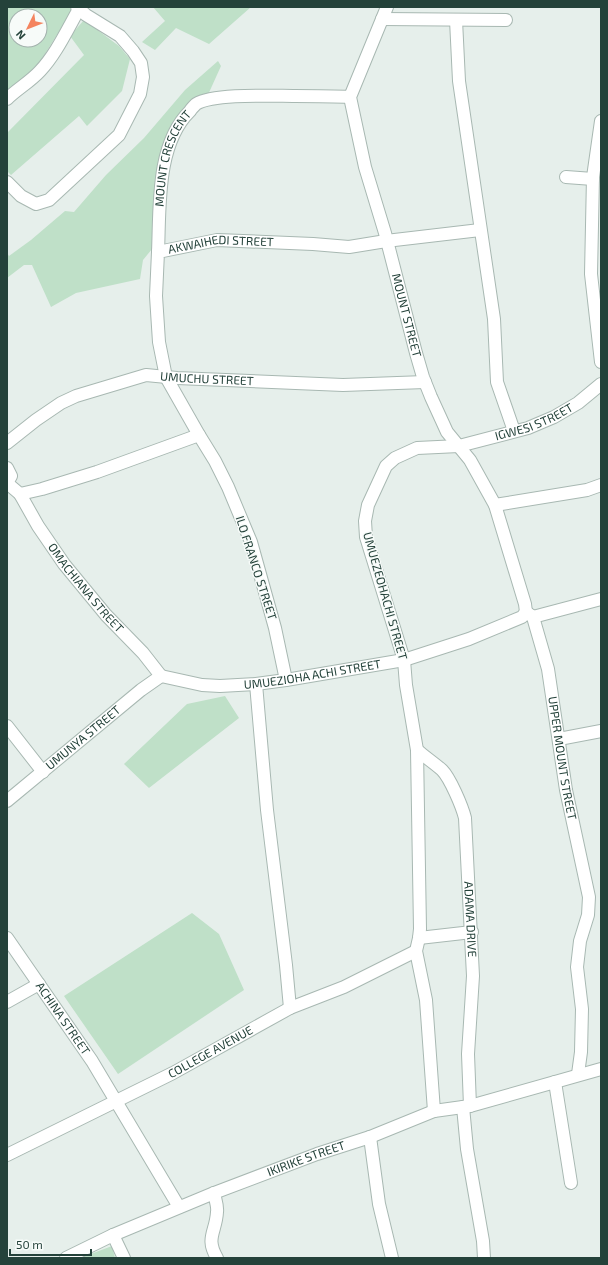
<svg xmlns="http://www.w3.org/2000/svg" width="608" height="1265" viewBox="0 0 608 1265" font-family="'Exo 2',sans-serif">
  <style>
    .green { fill: #bfe0c8; fill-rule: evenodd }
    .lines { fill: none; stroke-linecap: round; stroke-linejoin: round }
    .minor-casing { stroke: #a8b8b2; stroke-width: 14 }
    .minor { stroke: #fff; stroke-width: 12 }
    .labels { text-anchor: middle; stroke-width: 3; stroke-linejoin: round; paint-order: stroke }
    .street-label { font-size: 12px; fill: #24423a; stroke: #f7fbf9 }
  </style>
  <rect width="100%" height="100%" fill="#e6efeb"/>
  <path class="green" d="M7,7H69L72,11L36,68L7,93ZM16,16H40V40H16Z
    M153,7H251L209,44L176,28L155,50L142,42L165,21Z
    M84,20L119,46L130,59L122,91L87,126L79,116L11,175L7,171V133L84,55L70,36Z
    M218,61L221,66L207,97L181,114L154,217L152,249L143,260L140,279L76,293L51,307L32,265H24L7,278V253L9,256L31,240L65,211L74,212L106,175L144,138L185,90Z
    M225,696L239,718L149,788L124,764L187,704Z
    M192,913L219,934L244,990L118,1074L64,996Z
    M112,1246L115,1258H80Z"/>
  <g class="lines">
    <g class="minor-casing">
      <g id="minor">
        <path id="s1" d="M387,7L350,97L365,167L385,233L416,353L423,377L431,397L447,432L470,460L495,505L525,604L526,612"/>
        <path d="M382,19L506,20"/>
        <path d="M456,20L459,81L494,319L497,382L514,431"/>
        <path d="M7,99C17,89 30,82 40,71C56,54 67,30 79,9"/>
        <path d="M601,121L593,177L591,274L601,362"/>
        <path d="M566,177L593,179"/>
        <path d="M7,182L21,196L36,204L49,200L119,135L140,94L143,77L141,63L133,51L120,36L86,15L77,7"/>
        <path id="s2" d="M158,252C160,207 156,144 190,111C191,109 194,106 196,104C214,93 273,96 295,96C313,96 331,96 350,97"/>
        <path id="s3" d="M7,443L36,420L61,403L76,396L146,375L177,378L343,385L425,382"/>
        <path d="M7,468L11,476L7,483"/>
        <path d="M7,483L20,494L42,489L97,472L199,435"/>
        <path id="s4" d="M20,494L38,526L64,564L106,615L143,653L161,676"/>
        <path d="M495,505L587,490L601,485"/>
        <path id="s5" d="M526,612L533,617L548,669L566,790L589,897L588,915L580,941L577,967L582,1009L581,1052L578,1074"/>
        <path d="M533,617L601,599"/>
        <path id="s6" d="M161,676L202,685L220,686L256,684L286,680L404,660L469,639L522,617L526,612"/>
        <path id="s7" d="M286,680L275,628L251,542L228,487L215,461L199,435L166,377L159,342L156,296L158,252L217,240L313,244L349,247L386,241L480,230"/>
        <path d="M256,684L267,810L286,965L290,1008"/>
        <path d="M7,726L43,772"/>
        <path d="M559,739L601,731"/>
        <path id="s8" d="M417,750C425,757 434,763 442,770C450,778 462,806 465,818L473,976L468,1054L470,1106"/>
        <path id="s9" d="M7,801L141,690L161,676"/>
        <path id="s10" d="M7,938L92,1061L179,1207"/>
        <path d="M419,938L472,932"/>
        <path d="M7,1002L39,984"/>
        <path d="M555,1082L571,1183"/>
        <path d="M463,1107L467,1149L483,1241L484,1258"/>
        <path id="s11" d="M434,1111L426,1000L416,951L419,938L420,929L417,750L406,685L404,660L366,537L365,521L368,505L386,466L395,458L417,448L459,446L528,428L554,417L578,403L601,384"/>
        <path d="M370,1137L379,1204L392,1258"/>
        <path id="s12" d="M7,1155L173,1073L290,1008L344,987L416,951"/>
        <path d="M214,1193C215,1199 218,1206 217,1212C216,1232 205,1238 217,1258"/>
        <path d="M113,1235L124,1258"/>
        <path id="s13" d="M66,1258L113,1235L214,1193L317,1154L370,1137L434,1111L470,1106L601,1069"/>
      </g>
    </g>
    <use href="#minor" class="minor"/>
  </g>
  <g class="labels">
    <g class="street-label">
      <text dy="4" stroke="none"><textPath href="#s2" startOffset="96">MOUNT CRESCENT</textPath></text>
      <text dy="4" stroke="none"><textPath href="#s7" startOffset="518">AKWAIHEDI STREET</textPath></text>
      <text dy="4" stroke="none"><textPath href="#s1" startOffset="323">MOUNT STREET</textPath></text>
      <text dy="4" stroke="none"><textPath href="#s3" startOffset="218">UMUCHU STREET</textPath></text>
      <text dy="4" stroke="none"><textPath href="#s11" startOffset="815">IGWESI STREET</textPath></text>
      <text transform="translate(256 568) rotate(72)" y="4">ILO FRANCO STREET</text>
      <text dy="4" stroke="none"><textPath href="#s4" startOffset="115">OMACHIANA STREET</textPath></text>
      <text transform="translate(385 596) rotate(74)" y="4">UMUEZEOHACHI STREET</text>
      <text dy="4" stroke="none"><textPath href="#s6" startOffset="153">UMUEZIOHA ACHI STREET</textPath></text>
      <text dy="4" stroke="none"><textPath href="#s9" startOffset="99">UMUNYA STREET</textPath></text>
      <text dy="4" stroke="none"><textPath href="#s5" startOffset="153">UPPER MOUNT STREET</textPath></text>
      <text dy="4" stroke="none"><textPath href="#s8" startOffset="187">ADAMA DRIVE</textPath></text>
      <text dy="4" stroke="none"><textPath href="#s10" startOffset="98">ACHINA STREET</textPath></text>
      <text dy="4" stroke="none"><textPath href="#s12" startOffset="228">COLLEGE AVENUE</textPath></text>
      <text dy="4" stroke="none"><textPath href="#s13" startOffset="260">IKIRIKE STREET</textPath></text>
    </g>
  </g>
  <rect width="608" height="1265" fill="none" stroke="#24423a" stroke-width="16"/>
  <g transform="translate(28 28) rotate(227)"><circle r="19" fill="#f7fbf9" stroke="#a3b1ad"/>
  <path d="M0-3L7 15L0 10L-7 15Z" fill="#f4845f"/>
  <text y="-6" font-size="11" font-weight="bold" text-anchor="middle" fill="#24423a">N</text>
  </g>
  <path d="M10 1249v6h81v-6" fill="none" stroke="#24423a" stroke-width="2"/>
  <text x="16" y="1249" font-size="12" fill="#24423a" stroke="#f7fbf9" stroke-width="3" paint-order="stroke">50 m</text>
</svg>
